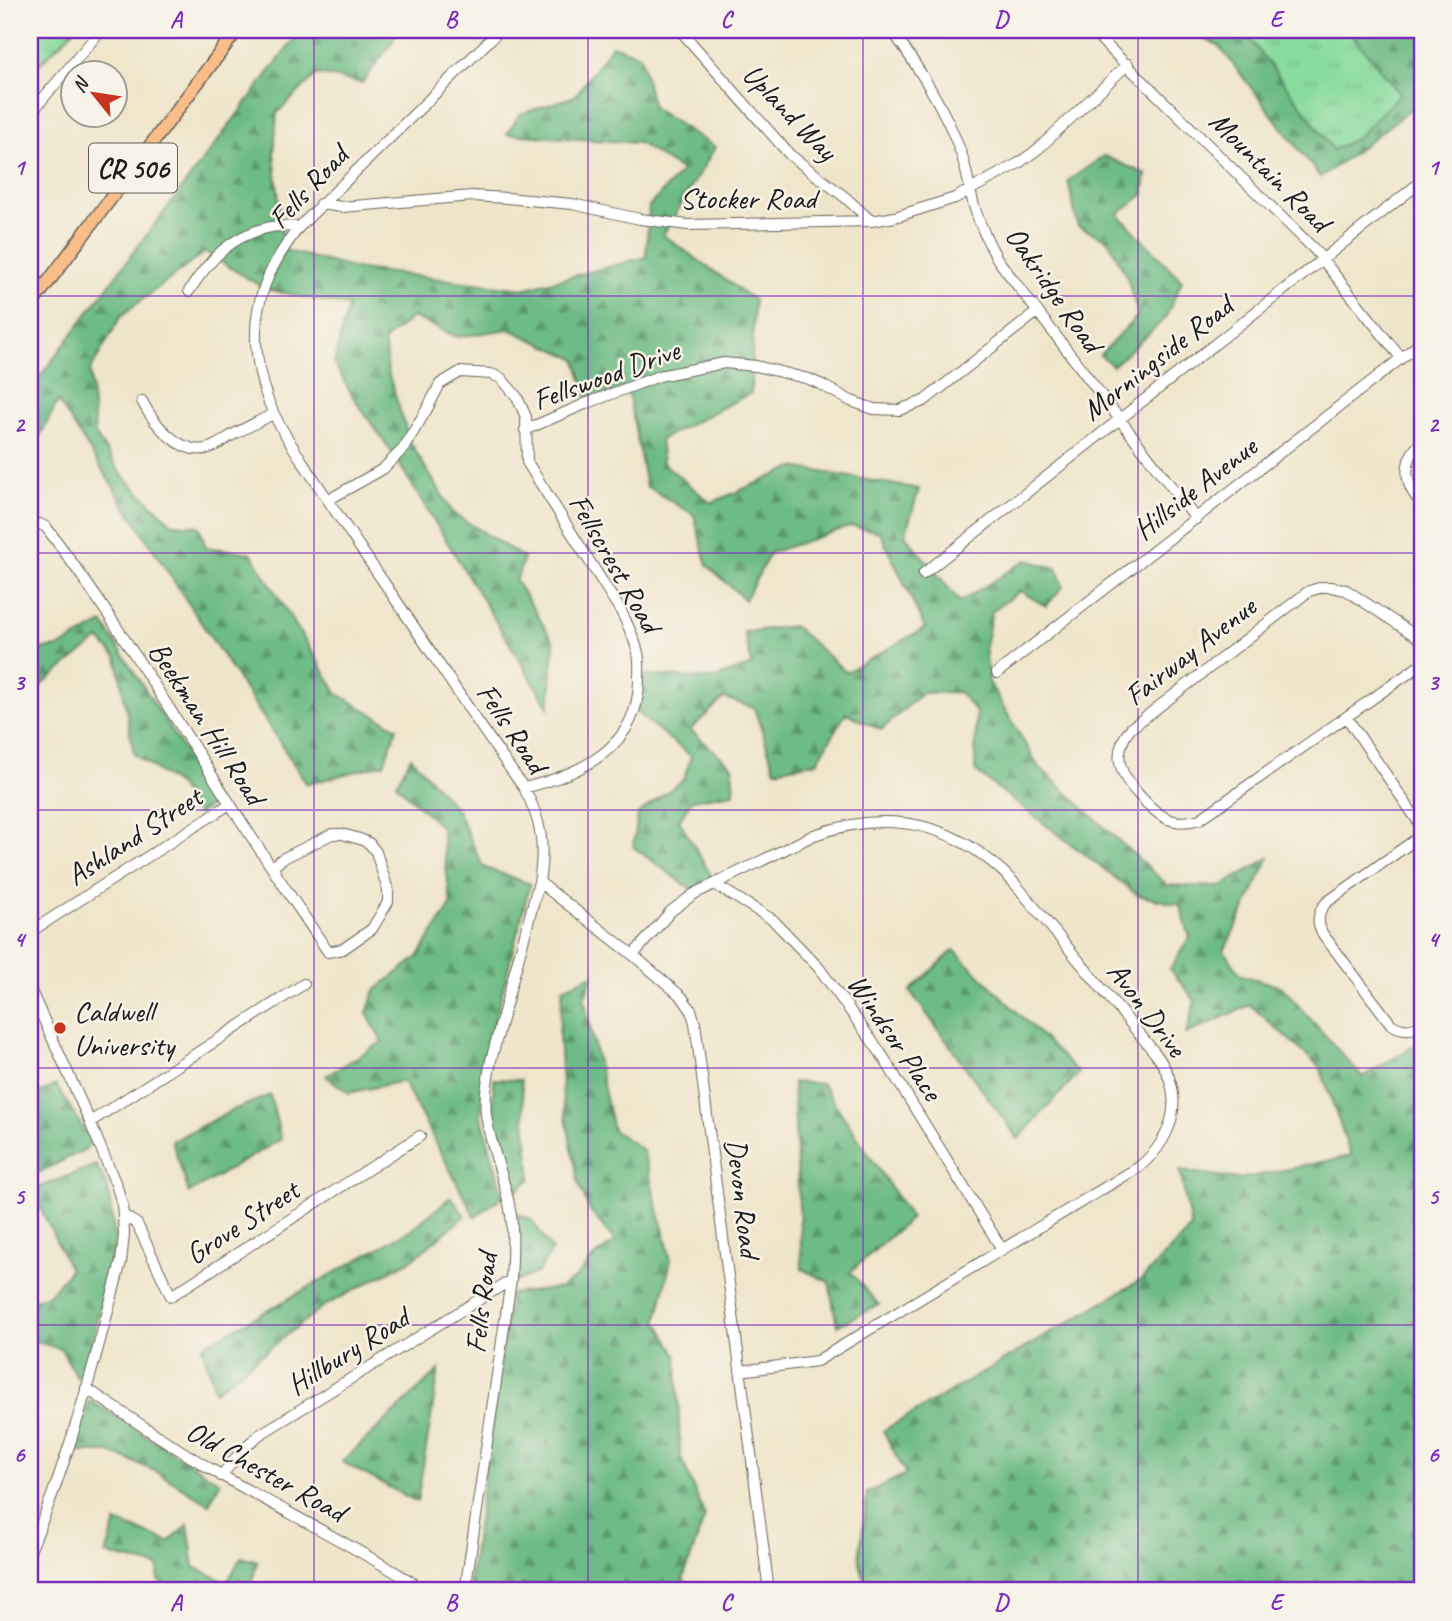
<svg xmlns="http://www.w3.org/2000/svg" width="1452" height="1621" viewBox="0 0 1452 1621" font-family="Caveat,sans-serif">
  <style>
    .forest { fill: url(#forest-firs); stroke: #456c50; stroke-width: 2 }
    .park { fill: url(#park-tufts); stroke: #527c5d; stroke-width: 2 }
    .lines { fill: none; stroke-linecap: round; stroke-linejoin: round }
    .minor-casing { stroke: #666259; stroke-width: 12 }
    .major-casing { stroke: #666259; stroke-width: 15 }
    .minor { stroke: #fff; stroke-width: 10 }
    .major { stroke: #f8bd89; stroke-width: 12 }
    .grid { fill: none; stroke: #7b2cbf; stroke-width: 2; stroke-opacity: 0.55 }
    .poi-dot { fill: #c8321e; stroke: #f7f3e8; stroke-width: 2.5 }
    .labels { text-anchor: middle; stroke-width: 5; stroke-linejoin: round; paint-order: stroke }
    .shield { fill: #f7f3e8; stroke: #5e5c59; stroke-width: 2 }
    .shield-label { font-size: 28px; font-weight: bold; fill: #1c1c1c }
    .street-label { font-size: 30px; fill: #1c1c1c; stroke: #f7f3e8 }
    .poi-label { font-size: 30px; fill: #1c1c1c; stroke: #f7f3e8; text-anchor: start }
    .neatline { fill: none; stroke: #7b2cbf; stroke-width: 2.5 }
    .grid-label { font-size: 23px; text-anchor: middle; font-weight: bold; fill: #7b2cbf }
  </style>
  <defs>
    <pattern id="forest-firs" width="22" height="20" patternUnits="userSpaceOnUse" patternTransform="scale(1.75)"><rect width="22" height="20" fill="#6ebc85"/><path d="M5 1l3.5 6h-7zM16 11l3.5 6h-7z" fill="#5a986c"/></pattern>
    <pattern id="park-tufts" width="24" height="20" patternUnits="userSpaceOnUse" patternTransform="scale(1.75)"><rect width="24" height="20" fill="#89dc9e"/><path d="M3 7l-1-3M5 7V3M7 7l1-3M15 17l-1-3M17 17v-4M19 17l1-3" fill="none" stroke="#76bc88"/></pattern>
  </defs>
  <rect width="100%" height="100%" fill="#f7f3e8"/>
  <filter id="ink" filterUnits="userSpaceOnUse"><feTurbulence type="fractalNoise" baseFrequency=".0143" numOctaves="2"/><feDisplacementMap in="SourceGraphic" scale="14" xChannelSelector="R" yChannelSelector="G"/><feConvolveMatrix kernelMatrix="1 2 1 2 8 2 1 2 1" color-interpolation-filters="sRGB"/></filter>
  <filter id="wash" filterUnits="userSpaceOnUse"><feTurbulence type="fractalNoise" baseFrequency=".00686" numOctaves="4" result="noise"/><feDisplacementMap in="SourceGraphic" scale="28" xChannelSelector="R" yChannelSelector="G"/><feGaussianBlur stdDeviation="1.57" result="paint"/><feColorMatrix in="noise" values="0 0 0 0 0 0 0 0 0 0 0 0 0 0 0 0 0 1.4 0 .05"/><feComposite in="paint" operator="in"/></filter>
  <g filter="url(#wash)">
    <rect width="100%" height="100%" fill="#efe5ca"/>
    <path class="forest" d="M301,30H398L391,44L362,83L317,74L277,113L274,153L284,250L352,268L523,289L646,257L649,206L682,171L639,143L507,134L520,114L575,96L612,45L640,55L653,108L715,147L663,235L754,300L751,393L660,440L663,463L711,503L794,467L919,489L905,535L960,602L1026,560L1057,568L1063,587L1046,606L1020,591L992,611L985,646L989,682L1038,766L1167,885L1220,887L1269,858L1224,951L1241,975L1282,987L1362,1077L1422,1041V1591H867L859,1559L867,1493L906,1474L883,1431L1142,1279L1191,1228L1180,1171L1240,1179L1351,1156L1320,1067L1250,1005L1186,1034L1195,1001L1170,969L1190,937L1180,905L1138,895L975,771L976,712L959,692L922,693L881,730L846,713L817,762L775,770L754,708L724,698L690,730L732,766L734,793L692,800L679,820L716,884L698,894L633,847L638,814L684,779L691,756L637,713L643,675L712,679L752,665L744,632L794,626L846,672L925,628L880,532L851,526L770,553L745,600L707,565L694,515L646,486L627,386L588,402L576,359L509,329L457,337L413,317L384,340L388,372L410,442L453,513L524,558L516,581L554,642L549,708L395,457L353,397L334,363L348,306L265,289L205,252L121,316L90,371L95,434L122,475L172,524L199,526L206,547L251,553L338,694L397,728L384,764L307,784L173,580L58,401L30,455V390Z
      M1190,30H1243L1304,109L1333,150L1400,94L1348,30H1422V100L1350,156L1320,177L1219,46Z
      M1104,156L1146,174L1143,195L1118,214L1182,281L1165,319L1113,366L1100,355L1138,315L1127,277L1108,240L1078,226L1068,181Z
      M103,623L216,801L198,815L179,786L134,754L117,658L99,639L30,694V650L59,647Z
      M411,757L457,810L483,867L530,884L485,1059L481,1114L503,1196L475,1217L403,1081L349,1093L326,1076L382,1042L367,1013L375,990L418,957L451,905L441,827L396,784Z
      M954,950L1079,1073L1018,1139L910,991Z
      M593,975L584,999L613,1130L643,1150L671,1260L657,1320L677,1356L680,1455L705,1516L683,1579L693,1591H558L522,1584L523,1591H468L510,1294L560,1288L575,1278L593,1258L615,1241L590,1211L579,1185L563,1102L559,1034L563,988Z
      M494,1079L521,1080L531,1179L511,1196L492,1112Z
      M793,1082L822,1084L911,1218L850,1272L879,1305L837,1326L829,1282L802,1269Z
      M56,1085L91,1141L86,1149L30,1177V1097Z
      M270,1095L281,1139L189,1193L172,1141L233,1110Z
      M96,1165L108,1186L115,1241L86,1372L77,1378L61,1349L30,1340V1302L50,1294L70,1270L32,1190Z
      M451,1197L465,1216L413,1259L324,1306L215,1391L202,1346L272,1308L412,1229Z
      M516,1213L531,1219L552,1250L538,1272L515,1282Z
      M439,1370L417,1502L342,1462Z
      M89,1400L220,1482L209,1504L155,1471L110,1452H75Z
      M116,1522L169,1542L188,1524L194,1567L227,1583L241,1557L257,1562L250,1591H179L158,1581L159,1567L106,1554Z"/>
    <path class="park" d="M30,30H74L30,73Z
      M1243,30H1348L1400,94L1357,138L1333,150L1304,109Z"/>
  </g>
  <g filter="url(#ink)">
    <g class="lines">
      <g class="minor-casing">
        <path id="minor" d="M680,30L790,155L846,198L871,221
          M892,30C919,69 945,108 961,153C967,170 969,188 974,206C980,225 988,243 998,260L1196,519
          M1091,30L1315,250L1401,358
          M30,114L101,30
          M320,204L342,207L472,196L507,198L572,204L640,219L688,225L871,221L895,217L955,198L1019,163L1038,149L1128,64
          M189,291C210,259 231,235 271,227C279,225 290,227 299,227
          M142,401C153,423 181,457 209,448C216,446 223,441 229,437C243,429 258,422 273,414
          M525,430L585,404L659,376L724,363L756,366L809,379L820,384L851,401L874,409L899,410L924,401L1037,312
          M1422,442C1402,459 1403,486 1422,503
          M328,500L383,469L403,449L427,409L440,384L460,372L491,374L501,378L517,397L526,417L527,462L622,613C628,626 635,639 638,653C640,662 639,671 639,680C639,747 581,774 524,788
          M30,526L40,524L46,527C103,602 152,682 203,761C243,826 286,889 328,952L343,949L372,929L388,902V890L376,852L369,843L360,839L342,834H332L282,859L272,868
          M923,574L1422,181
          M1422,640L1346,590L1331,587H1323L1309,591L1131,728C1111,753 1119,774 1139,795C1157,815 1171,828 1200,819L1422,664
          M997,673L1422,342
          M1347,718L1422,827
          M1422,835L1327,902C1318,911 1316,921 1322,933L1391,1024C1402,1031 1411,1031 1422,1025
          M539,882L633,955L682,997L691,1010L695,1023L769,1591
          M714,884L773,920L819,968L880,1052L1002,1249
          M30,932L230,804
          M633,955L671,911L694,894L814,835C893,807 960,824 1017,886L1155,1053C1186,1093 1176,1136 1139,1167L817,1361L740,1371
          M30,989L90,1122L117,1187L122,1204L123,1215L124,1235L121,1262C95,1360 70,1458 30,1551
          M90,1122L304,984
          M123,1215L137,1224L171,1296L420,1136
          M86,1388C130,1418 174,1448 221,1475C289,1514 360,1549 426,1591
          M221,1476L243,1449L259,1435L511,1280
          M465,1591L511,1280C512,1258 514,1236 511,1215C506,1180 490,1148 486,1114C484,1096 488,1078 491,1060L539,882C545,846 542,821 524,788C477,723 433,654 387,587C363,552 339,517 316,482C288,439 262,407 257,354C251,303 269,266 299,227L500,30"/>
      </g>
      <g class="major-casing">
        <path id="major" d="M30,306L237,30"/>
      </g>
      <use href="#minor" class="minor"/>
      <use href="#major" class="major"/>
    </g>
  </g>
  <path class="grid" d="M314,30V1591M588,30V1591M863,30V1591M1138,30V1591M30,296H1422M30,553H1422M30,810H1422M30,1068H1422M30,1325H1422"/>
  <circle class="poi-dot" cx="60" cy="1028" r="7"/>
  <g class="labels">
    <rect class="shield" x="89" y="143.5" width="88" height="49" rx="5"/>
    <g class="shield-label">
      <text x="133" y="178">CR 506</text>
    </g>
    <g class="street-label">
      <text transform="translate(790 112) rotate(46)" y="10">Upland Way</text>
      <text transform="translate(1270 171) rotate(45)" y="10">Mountain Road</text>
      <text transform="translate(308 187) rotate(-47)" y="10">Fells Road</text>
      <text x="748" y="208">Stocker Road</text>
      <text transform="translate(1054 289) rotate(55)" y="10">Oakridge Road</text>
      <text transform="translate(1157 358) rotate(-38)" y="10">Morningside Road</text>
      <text transform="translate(606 375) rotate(-20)" y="10">Fellswood Drive</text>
      <text transform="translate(1195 488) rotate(-38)" y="10">Hillside Avenue</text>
      <text transform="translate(615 563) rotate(60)" y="10">Fellscrest Road</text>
      <text transform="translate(1190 651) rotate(-38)" y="10">Fairway Avenue</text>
      <text transform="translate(207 723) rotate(57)" y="10">Beekman Hill Road</text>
      <text transform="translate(512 728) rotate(56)" y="10">Fells Road</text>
      <text transform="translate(134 836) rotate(-33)" y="10">Ashland Street</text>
      <text transform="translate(1147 1009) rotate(53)" y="10">Avon Drive</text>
      <text transform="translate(895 1037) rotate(56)" y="10">Windsor Place</text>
      <text transform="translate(743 1198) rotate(83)" y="10">Devon Road</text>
      <text transform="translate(242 1222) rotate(-33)" y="10">Grove Street</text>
      <text transform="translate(481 1303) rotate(-83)" y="10">Fells Road</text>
      <text transform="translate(348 1351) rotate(-32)" y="10">Hillbury Road</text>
      <text transform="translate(266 1471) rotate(29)" y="10">Old Chester Road</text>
    </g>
    <g class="poi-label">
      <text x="74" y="1021">Caldwell<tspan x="74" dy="34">University</tspan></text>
    </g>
  </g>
  <rect width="1452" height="1621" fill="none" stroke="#f7f3e8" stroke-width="77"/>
  <g transform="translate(94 94) rotate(300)"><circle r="33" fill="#f7f3e8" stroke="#9f9d96" stroke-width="2"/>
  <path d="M0-5L12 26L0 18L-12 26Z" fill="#c8321e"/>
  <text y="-10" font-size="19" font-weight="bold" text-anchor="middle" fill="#1c1c1c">N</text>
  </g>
  <rect x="38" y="38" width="1376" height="1544" class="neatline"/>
  <g class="grid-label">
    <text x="176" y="27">A</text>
    <text x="451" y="27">B</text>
    <text x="726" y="27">C</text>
    <text x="1001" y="27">D</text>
    <text x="1276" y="27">E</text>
    <text x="19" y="175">1</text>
    <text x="1433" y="175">1</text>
    <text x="19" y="432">2</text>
    <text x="1433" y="432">2</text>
    <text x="19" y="690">3</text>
    <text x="1433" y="690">3</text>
    <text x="19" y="947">4</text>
    <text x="1433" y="947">4</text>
    <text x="19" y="1204">5</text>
    <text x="1433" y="1204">5</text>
    <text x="19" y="1462">6</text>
    <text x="1433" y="1462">6</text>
    <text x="176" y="1610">A</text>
    <text x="451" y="1610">B</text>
    <text x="726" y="1610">C</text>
    <text x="1001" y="1610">D</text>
    <text x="1276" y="1610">E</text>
  </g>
</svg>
